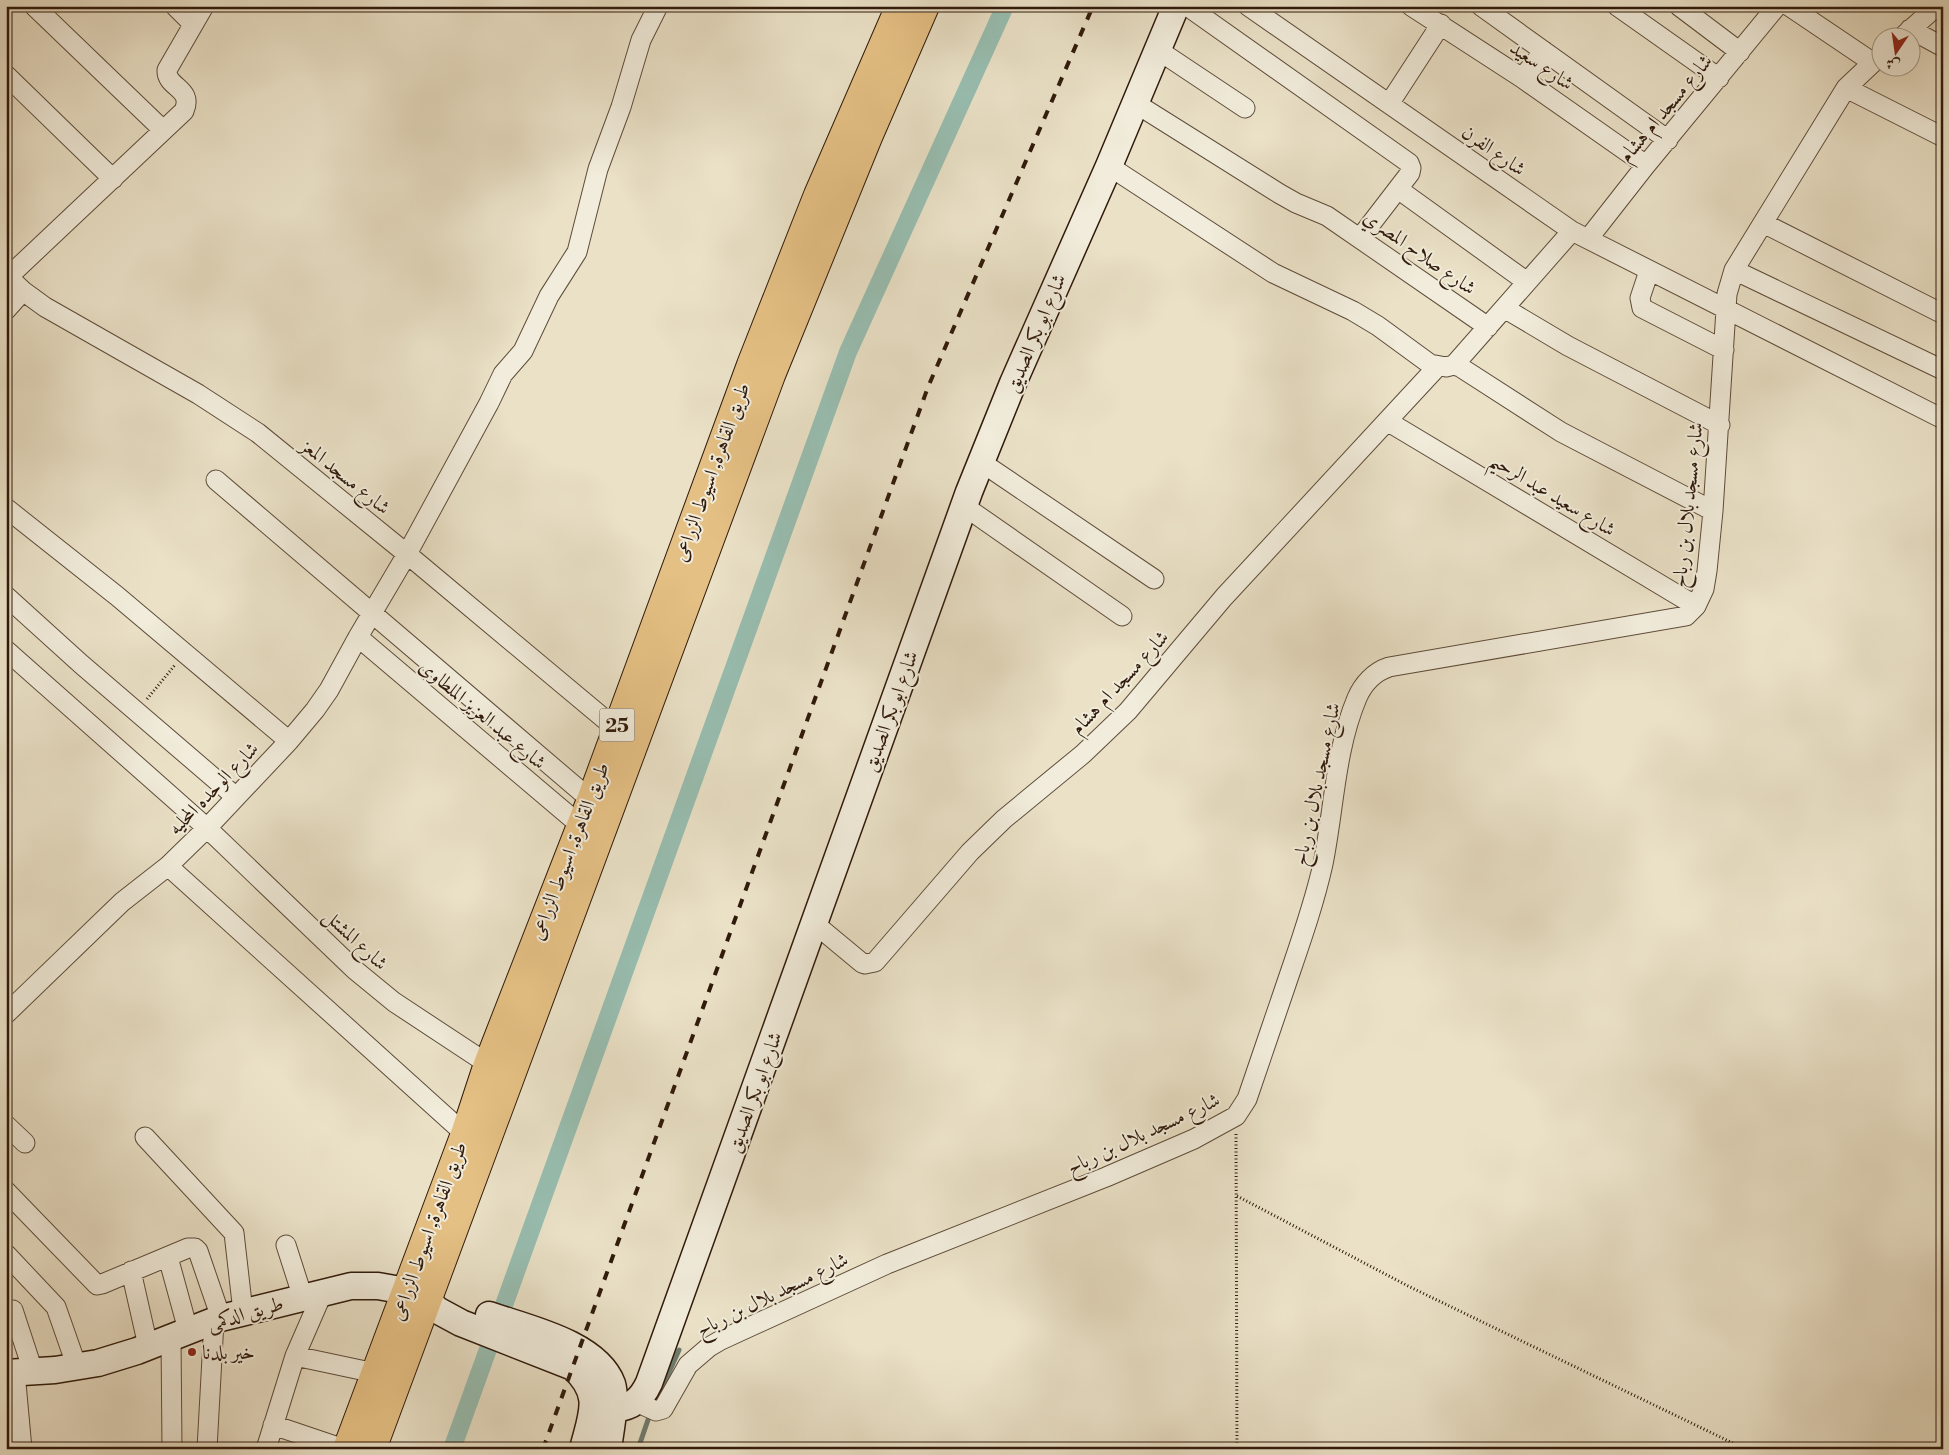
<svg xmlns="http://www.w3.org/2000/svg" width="1949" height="1455" viewBox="0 0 1949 1455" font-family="'Libre Bodoni',Amiri,serif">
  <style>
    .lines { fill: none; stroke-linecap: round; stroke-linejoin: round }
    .stream { stroke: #6e7c6f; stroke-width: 5 }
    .canal { stroke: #98beb1; stroke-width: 18 }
    .street-casing { stroke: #5e4c3a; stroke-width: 21 }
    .secondary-casing { stroke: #301a0b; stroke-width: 29 }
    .highway-casing { stroke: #301a0b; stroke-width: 30 }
    .path { stroke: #301a0b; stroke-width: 3; stroke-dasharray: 1 2.5; stroke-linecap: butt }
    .street { stroke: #f1ecdb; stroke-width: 19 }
    .secondary { stroke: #f1ecdb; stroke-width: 26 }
    .highway { stroke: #e5c084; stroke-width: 28 }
    .rail { stroke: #301a0b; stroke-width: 4; stroke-dasharray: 9 9; stroke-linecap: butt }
    .poi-dot { fill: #8f2418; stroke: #f1ecdb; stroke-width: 2 }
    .labels { text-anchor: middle; stroke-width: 4; stroke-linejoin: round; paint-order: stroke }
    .shield { fill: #f1ecdb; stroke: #6a5949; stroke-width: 1 }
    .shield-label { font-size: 19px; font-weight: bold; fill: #301a0b }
    .street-label { font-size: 20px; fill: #301a0b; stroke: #f1ecdb }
    .poi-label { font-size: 20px; fill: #301a0b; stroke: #f1ecdb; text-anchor: start }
  </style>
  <rect width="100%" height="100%" fill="#eae1c7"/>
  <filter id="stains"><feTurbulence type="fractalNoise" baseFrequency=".004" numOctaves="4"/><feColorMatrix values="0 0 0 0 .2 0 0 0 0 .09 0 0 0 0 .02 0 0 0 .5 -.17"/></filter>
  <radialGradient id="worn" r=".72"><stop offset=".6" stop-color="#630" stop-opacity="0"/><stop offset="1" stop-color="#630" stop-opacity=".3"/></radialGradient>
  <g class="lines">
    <path class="stream" d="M638,1449L649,1417L679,1350"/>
    <path class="canal" d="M452,1449L848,352L1005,6"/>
    <g class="street-casing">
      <path id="street" d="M34,6L163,130
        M175,6L193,24
        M1187,6L1409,163L1411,168L1410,173L1360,238
        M1248,6L1572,231L1943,419
        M1411,6L1522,78L1646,165
        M1481,6L1668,140
        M1617,6L1719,78
        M1679,6L1740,52
        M1789,6L1872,62
        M1910,29L1943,47
        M1901,38L1937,6
        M1158,50L1245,108
        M6,75L113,179
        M1522,78L1544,51
        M1846,88L1943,137
        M1135,103L1280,194L1296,203L1327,216L1488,327
        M1389,104L1441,24
        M1109,166L1273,273L1353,311L1378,326L1430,364L1446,367L1454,365L1460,367L1561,432L1713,511
        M1398,189L1527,282
        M1763,223L1943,314
        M1588,239L1646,165L1777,6
        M1734,270L1943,370
        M1649,271L1640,298L1642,308L1724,350
        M6,275L23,291L45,307L198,394L258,433L407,554L626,737
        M8,277L184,111C194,88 166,88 167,70L204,6
        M1504,308L1568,346L1720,425
        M6,310L23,291
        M1454,365L1572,231
        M1387,421L1696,606
        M981,462L1154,579
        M216,480L591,800
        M964,506L1122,616
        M6,508L117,596L289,741
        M6,596L81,664L236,797
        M358,637L580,825
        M6,650L207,828L355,970L394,1002L488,1064
        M168,866L465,1134
        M815,924L862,963L865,964L875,962L970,852L1004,819L1083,754L1128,711L1224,597L1438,366
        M6,1014L122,902L168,866L207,828L289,741L315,710L329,690L358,637L407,554L489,403L503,374L523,351L549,296L577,252L598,169L621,107L641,40L658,6
        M6,1125L25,1143
        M145,1137L234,1233L243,1312
        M6,1191L97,1285L102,1284L188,1248H195L198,1251L221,1318
        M286,1245L303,1298
        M6,1254L56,1307L77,1367
        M168,1257L188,1330
        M131,1271L148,1346
        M13,1310L33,1371
        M171,1337L172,1449
        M295,1356L375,1373
        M15,1372L22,1449
        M636,1402L656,1411L663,1409L688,1365L709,1347L721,1340L887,1264L1106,1177L1194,1139L1236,1116L1247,1099C1262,1056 1276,1013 1291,970C1303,935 1315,900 1323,864C1334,810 1335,750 1357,698C1363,684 1374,672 1389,667L1686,616L1696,606L1704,589L1707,571L1713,511L1727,294L1734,270L1846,88L1882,54
        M273,1425L344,1449
        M207,1449L214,1321
        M266,1449L295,1356L322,1294"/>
    </g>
    <g class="secondary-casing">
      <path id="secondary" d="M489,1315C526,1328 597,1343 612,1384C617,1400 610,1432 608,1449
        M6,1373L55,1370L98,1363L137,1351L221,1318L351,1286H378L406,1291L427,1300L437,1310L461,1323L573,1367C603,1395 592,1413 583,1449
        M614,1409C632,1407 641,1400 649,1383L969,492L1013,383L1109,166L1176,6"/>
    </g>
    <g class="highway-casing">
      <path id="highway" d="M347,1449L465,1134L488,1064L591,800L751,365L818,195L900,6
        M372,1449L771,375L868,137L925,6"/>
    </g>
    <path class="path" d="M147,699L175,665
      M1236,1134L1237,1449
      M1237,1196L1408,1286L1745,1449"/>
    <use href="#street" class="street"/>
    <use href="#secondary" class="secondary"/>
    <use href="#highway" class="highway"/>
    <path class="rail" d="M543,1449L928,387L1093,6"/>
  </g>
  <circle class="poi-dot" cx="192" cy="1352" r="5"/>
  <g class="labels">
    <rect class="shield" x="599.5" y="708.5" width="35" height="33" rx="4"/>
    <g class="shield-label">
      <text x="617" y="732">25</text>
    </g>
    <g class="street-label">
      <text transform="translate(1542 65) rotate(34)" y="7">شارع سعيد</text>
      <text transform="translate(1665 108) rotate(-50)" y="7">شارع مسجد ام هشام</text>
      <text transform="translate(1494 150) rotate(35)" y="7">شارع الفرن</text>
      <text transform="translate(1420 252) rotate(35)" y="7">شارع صلاح المصري</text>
      <text transform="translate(1035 333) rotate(-67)" y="7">شارع ابو بكر الصديق</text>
      <text transform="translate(711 472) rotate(-70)" y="7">طريق القاهرة, اسيوط الزراعى</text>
      <text transform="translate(346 476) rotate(39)" y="7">شارع مسجد المعز</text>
      <text transform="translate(1553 494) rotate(31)" y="7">شارع سعيد عبد الرحيم</text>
      <text transform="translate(1687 505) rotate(-84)" y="7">شارع مسجد بلال بن رباح</text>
      <text transform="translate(1119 682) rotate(-47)" y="7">شارع مسجد ام هشام</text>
      <text transform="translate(890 711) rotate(-70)" y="7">شارع ابو بكر الصديق</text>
      <text transform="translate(483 714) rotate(40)" y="7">شارع عبد العزيز الملطاوى</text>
      <text transform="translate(1316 784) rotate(-78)" y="7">شارع مسجد بلال بن رباح</text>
      <text transform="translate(213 788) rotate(-46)" y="7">شارع الوحده المحليه</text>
      <text transform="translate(569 851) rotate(-69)" y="7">طريق القاهرة, اسيوط الزراعى</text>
      <text transform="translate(356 939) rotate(43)" y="7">شارع المشتل</text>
      <text transform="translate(754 1092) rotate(-70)" y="7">شارع ابو بكر الصديق</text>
      <text transform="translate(1143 1133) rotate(-25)" y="7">شارع مسجد بلال بن رباح</text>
      <text transform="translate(428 1231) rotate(-70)" y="7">طريق القاهرة, اسيوط الزراعى</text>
      <text transform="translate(772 1294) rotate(-26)" y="7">شارع مسجد بلال بن رباح</text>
      <text transform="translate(245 1313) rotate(-16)" y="7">طريق الدكمى</text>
    </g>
    <g class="poi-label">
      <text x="202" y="1359">خير بلدنا</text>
    </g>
  </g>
  <rect width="1949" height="1455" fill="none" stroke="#eae1c7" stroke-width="25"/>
  <rect x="8" y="8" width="1934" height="1440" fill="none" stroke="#301a0b" stroke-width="2.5"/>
  <rect x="12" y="12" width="1924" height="1430" fill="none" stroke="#301a0b"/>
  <g transform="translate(1896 52) rotate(193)"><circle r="24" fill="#f1ecdb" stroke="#a49888"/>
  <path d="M0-4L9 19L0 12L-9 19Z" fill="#8f2418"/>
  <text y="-8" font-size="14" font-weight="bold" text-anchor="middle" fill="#301a0b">ش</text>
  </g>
  <rect width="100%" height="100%" filter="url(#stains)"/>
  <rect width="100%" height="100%" fill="url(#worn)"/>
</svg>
